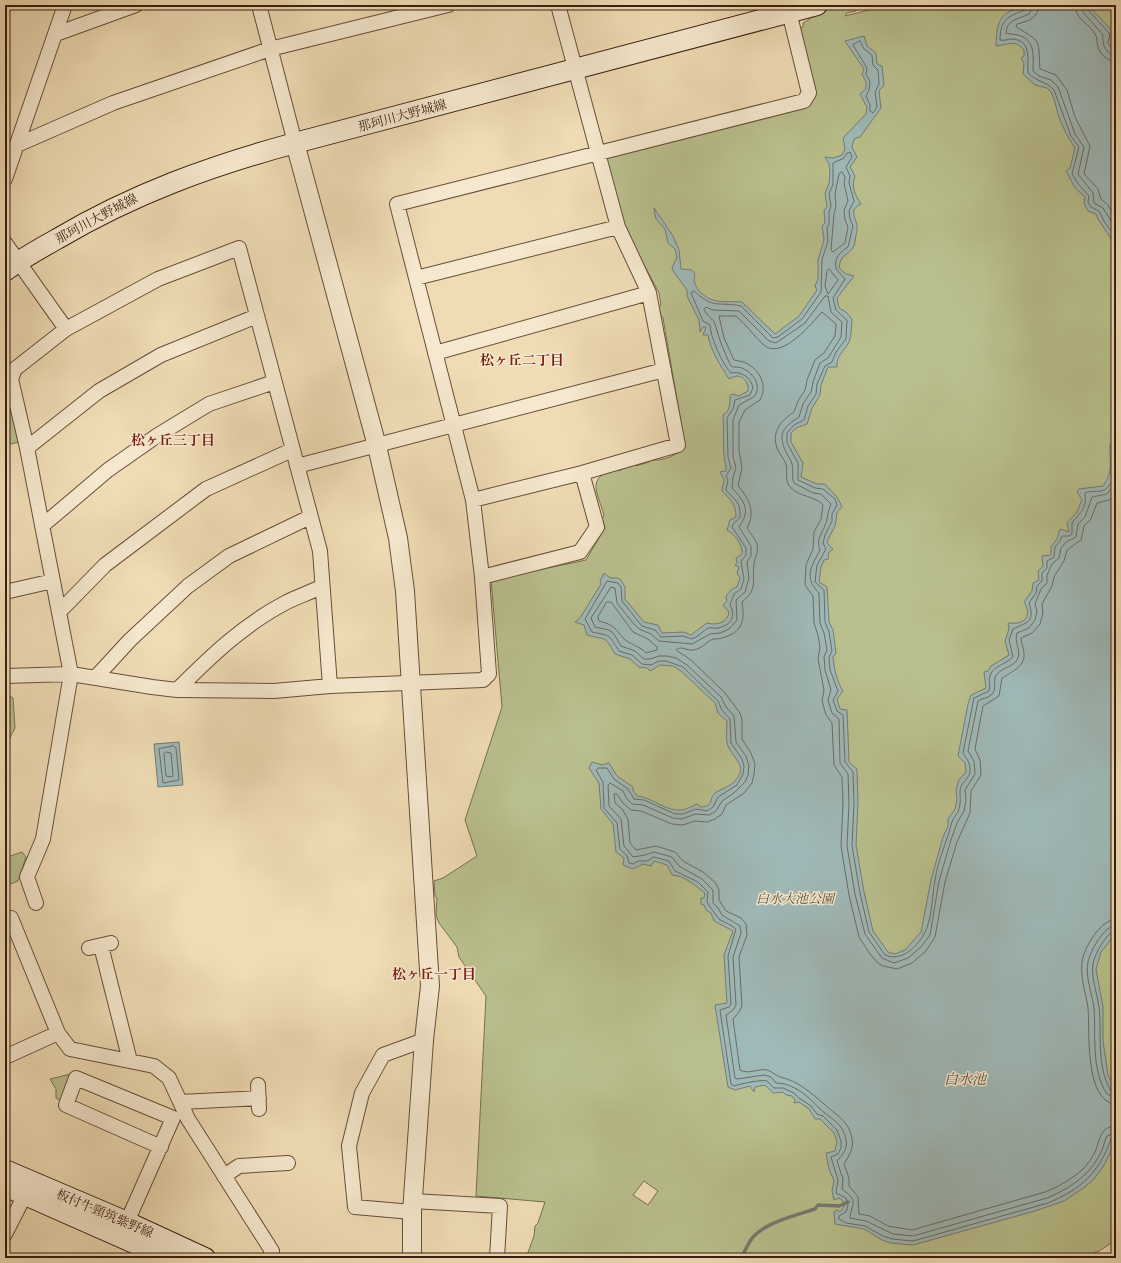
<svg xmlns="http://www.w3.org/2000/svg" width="1121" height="1263" viewBox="0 0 1121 1263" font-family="'EB Garamond','Noto Serif JP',serif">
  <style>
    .green { fill: #b9c08d; stroke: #796f4e; fill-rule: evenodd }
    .water { fill: #9fb9b8; stroke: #767b75 }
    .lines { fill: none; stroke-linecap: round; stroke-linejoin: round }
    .shore { stroke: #6c6c64; stroke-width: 1 }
    .stream { stroke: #767b75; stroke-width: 3.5 }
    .minor-casing { stroke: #664e39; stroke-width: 16 }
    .tertiary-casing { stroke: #664e39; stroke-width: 20 }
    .secondary-casing { stroke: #391e10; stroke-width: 22 }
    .minor { stroke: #f5e8ce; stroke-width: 14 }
    .tertiary { stroke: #f5e8ce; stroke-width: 18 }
    .secondary { stroke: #f5e8ce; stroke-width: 20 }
    .labels { text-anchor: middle; stroke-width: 3; stroke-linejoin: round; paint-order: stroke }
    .street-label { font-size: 13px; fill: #391e10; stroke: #f5e8ce }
    .park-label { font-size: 13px; font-style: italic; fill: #5f4f36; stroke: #f5e8ce }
    .neighbourhood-label { font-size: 14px; font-weight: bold; fill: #7a1f14; stroke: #f5e8ce }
    .water-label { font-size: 14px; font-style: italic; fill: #584c42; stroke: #f5e8ce }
  </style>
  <rect width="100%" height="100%" fill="#efdcb4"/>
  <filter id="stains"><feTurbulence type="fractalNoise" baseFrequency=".005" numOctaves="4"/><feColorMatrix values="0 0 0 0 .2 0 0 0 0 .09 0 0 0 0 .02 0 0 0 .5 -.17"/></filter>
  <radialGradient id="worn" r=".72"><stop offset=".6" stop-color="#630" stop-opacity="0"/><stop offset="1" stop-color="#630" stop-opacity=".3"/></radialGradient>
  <path class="green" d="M843,5L856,6V11L847,13L845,16L889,5H1116V1240L1099,1251L1082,1258H526L534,1236L535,1226L538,1223L545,1202L476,1196L486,996L459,957L457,947L439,923L436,915L437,898L435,896L434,881L443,878L477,856L465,820L502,707L491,580L586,560L605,528L602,519L604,515C597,491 586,479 615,468L619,471L633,463L636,466L649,462L650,460C663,461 677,456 685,446L663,318L660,314L658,307L661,305L659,293L625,228L606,160L611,154L807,102L798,29L803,27V23L810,19L811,14ZM644,1181L658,1191L648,1205L633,1195Z
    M5,375L20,442L5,445Z
    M5,693L13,698L15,728L5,747Z
    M22,852L26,857L18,881L8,885L5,876V858Z
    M71,1074L66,1105L56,1098V1089L50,1079Z"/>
  <path class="water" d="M1030,5H1088L1115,34L1111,41L1116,48V246L1098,219L1096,214L1088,211L1084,203L1085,197L1075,188L1066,171L1070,168L1075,148C1068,138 1063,128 1059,117C1056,108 1055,99 1051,92L1047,88L1035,85L1023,74L1024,63L1021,58L1024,56V50C1015,39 1007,45 996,46C997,15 1001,13 1030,5Z
    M864,36L867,46L876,53L877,64L882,66L884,85L879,91L881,108L860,137L854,139L852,147L857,157L850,167L855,176C851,187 855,195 861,204C848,210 856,217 857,226C858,230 855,237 855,242C853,255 840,252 839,268L846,274L854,276L837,298L839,308L846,312L852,319C851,326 852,335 849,342C844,352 836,355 837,367H828L821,385L820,395L812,408L807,424L796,428L791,433V442L803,463L801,477L817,484H825C833,494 837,494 842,507C836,512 837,514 836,521C835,529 829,535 827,543L833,549L829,552L828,559L824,560L821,567L819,582L827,587L829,622L833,630L836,653L833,657C834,669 837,682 843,691L837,699L840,709L847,710L849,762L857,769L858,803L856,845L864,892L873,931L888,952L895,954L905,950L921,932L931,880L943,837L948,826V819L955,809L957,800L956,789L959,780L966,772L965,763L958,756L968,704L971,695L986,688L984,672L988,671L991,666L1009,655L1005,641L1009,629L1008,623C1024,625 1033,617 1024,602L1032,591L1033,583L1039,580L1038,571L1043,566L1042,556L1051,555V547L1057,539L1060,529L1069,532L1067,523L1077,512L1082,500L1077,492L1079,489L1103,486C1114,472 1109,459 1110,444L1116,440V933L1101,952L1096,969L1103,1007V1041L1108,1075L1116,1091V1135L1112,1149L1103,1167L1094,1179L1085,1187L1064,1201L1035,1211L913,1245L891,1243L882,1240L864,1229L835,1224L834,1212L837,1210L840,1212L845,1205L843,1201L839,1198L834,1200L832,1191L834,1181L829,1169L826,1153L835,1151L837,1141L834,1133L820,1119H815L809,1109L799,1102L794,1103L795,1100L792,1096L786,1095L783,1092L773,1093C765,1085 767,1084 755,1087L754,1092L750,1086L735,1090L728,1087L715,1005L727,1003L724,955L733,931L714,921L711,913L706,910L704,905L701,904V898H704L705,893C695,886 686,876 672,875L667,865L654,861L651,866L643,864L633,869L623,865L624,858L616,852L613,824L601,809L599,783L589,768L592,762L602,765L609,763L617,776L633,787V790L637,796C652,797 666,812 682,810C687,809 692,806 697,804L701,807C715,806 708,799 715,793C721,789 729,787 734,782C751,765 730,757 727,743C726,736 727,728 727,721L718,713L715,703L681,671L673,666L660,665L650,671L647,668L639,667L630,659L615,654C603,634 608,641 587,635L584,625L575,622L580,618L601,584L600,581L604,573L610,578H618L621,580L625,587V599L644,622L658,625L662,633L684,632L691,635L707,623C717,626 728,622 729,612L723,605L727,601L726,596L732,589L737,587L740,578L737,573L739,567L735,565L737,563L736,558L742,554C743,544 734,534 727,530L730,520L736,517C736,504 731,500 722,491L724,480L720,472L726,471C727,466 724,461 724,456C723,443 724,429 723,415C730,411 730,404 730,396L732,394L739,396L748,391C749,385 745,377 738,376C735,376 732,378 729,379C720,365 710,349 708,335H703L706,327H703L700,332L699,320L687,296V290L673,271L672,268L677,257L675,249L668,243L665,229L656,219L654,208L673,236L679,250L681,269L692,270L695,274C691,286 703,297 713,300C722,303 733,301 742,302L775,334L799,316L817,290L815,286L818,279V260L824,240L822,226L825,223L824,211L827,206L825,193L829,184L830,172L829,164L825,157L833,158L842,155L845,149L843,138L866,114L867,107L860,94L866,89V82L862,74L864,69L845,41Z
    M179,742L183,785L158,787L154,744Z"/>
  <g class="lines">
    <path class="shore" d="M1028,5L1025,10C1008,16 1000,20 1000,40C1004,41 1008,39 1013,39C1032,41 1027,59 1028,73C1037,82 1046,81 1054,90L1071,136L1079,147L1072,174L1079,185L1089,196L1088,202L1091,207L1099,211L1105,223L1116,237
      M1033,5L1029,14C1019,19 1006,20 1006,33C1009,34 1014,34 1018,35C1036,40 1033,56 1033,71L1039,76L1051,80L1058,87L1075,134L1084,147L1078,174L1093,193L1094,203L1103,208L1116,229
      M1039,5C1038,19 1028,21 1017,24L1016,27C1042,42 1038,39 1040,69L1056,75L1067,90L1075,117L1090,146L1084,174L1098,189L1101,199L1108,205L1116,220
      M1075,5C1075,20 1091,24 1096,36C1097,37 1097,41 1097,42C1098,53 1106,61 1116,61
      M1081,5L1083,12L1103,35C1102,44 1105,54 1116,55
      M1086,5L1087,9L1110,34L1108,43L1112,49L1116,50
      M860,41L864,49L872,55L873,65L878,70L879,84L875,92L877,107L873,113L870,111V105L866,96L869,90L870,82L866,74L867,68L853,45Z
      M842,172L845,177L844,183L848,201L844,210L845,220L848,227L845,243L833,252L831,250L834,214L836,206L835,194L839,174Z
      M829,269L838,280L828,294L825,286L827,271Z
      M1116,445C1111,449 1120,477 1106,489C1101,493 1091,490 1085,493C1087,509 1081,511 1072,523V534L1069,536H1062L1060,541L1055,547L1054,557L1047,561V568L1042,573V581L1037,586L1036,593L1029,603C1035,622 1028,622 1013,629L1009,640L1013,657C1006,664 994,666 990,675C988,679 991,685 989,691L974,698L963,753C967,759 971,764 970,772C969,779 960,783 960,791C960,797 961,802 959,809C958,814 953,817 952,822C947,841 938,860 935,880C932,896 932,921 924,934C916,948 901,962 885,955L869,932L860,893L852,846L854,803L853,772L845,762L843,715L837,711L833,700L838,691L830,670L829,657L832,651L829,632L825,622L824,590L815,582L817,565L826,549L823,543L825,535L832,521V514L837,505L835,499L823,489L815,488L798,480V463L787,443V433L794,425L804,420L808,406L816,394L817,384L825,366L832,362L836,352L846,339L847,320L836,310L833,298L845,279L836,269C834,258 839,253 848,247L853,226L850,219L849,211L854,201L849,183L850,176L846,167L852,157L850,152L847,153L844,158L833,163V185L829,193L831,206L829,212V224L827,228L828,241L822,260L821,292L802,319L778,337L773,338L741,306C716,301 715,310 694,291L691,293L703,321L710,325C710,336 722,364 731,373C741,371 751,377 753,388L750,395L735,400L733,409L727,418L728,457L731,468L726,476L728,480L726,490C735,501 741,501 740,518L734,523L732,527L746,548V555L741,561L744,579L741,589L734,594L730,605C736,616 732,625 718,628C715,629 711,627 708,628C703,631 698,637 692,639L683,636L661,637L655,630L642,626L637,620L622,601L621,587L618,583L607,581L585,619L592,632C612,636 608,634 619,651L632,655L642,664L651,665L659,661H666L683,667L718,701L722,710L730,719L731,743L742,759L744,766L743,774L737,785L718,797L713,807L707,811L696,809L683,814H675L644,800L634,799L628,789L614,779L607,768H598L596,770L603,782L604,808L617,823L620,849L627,856L629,863L633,864L638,861H647L654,857L669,861L675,871L698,882L708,892L707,902C708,904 718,918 719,919C724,923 731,924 736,929L728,956L731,1004L729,1007L720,1010L731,1084L734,1086C740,1084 763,1079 767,1081C770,1083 771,1086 774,1088H783L794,1093L799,1098L811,1106L817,1114L823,1116L837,1130L841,1141V1148L838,1154L831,1157L838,1180L836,1193L846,1198L848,1205L846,1212L839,1216V1219L846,1223L865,1226L883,1236L892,1239L913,1241L1048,1203C1081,1189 1099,1173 1111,1139L1116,1137
      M1116,482L1107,494L1092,497L1085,517L1078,524L1076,537L1066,542L1061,548L1059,558L1052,564L1047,575V583L1041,589L1035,604L1037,611L1035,620L1029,628L1017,633C1014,642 1021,650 1018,658C1014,667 1004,667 998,673C991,679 998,688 992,694C989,698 983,698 978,701L968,751L974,761L975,774L965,790L966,800L964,811L957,823L951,840L939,881L930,935L921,947L908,958L894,963L882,958L865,934L855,894L847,846L849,803L848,774L840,763L839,719L832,713L828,700L831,690L825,670L824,657L827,650L824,633L820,623L819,593C803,577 812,566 820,550C815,537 825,531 827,519C828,513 829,509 831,504L821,494L813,493L794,483C791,476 794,470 792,464C791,460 788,456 786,452C777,433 784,427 799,417L803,404L811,392L813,382L820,363L828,358L841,337L842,322L831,312L828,296H825L805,323L776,343L769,341L739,311L713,310L706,307L704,309C707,317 713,318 715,324C719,339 724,352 731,366C735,368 739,366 744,369C754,374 761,385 755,396L739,405L733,420V457L736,468L733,477L732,488C745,502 751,510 739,527L751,546V556L747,562L749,578L745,592L736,600L737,620L729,629L720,633L710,634L692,644L659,641L651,634L639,629L633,623L617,603L615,588L611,587L591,618L595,627L609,630L614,634L621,646L635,651L644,659H650L659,656H667L676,658L687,665L721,697L726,707L734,716L736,742L746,756L749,766L748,775L745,782L734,793L722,801L716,811L709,815L695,814L682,819L673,818L643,805L632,804L627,799L623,791L610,783L608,785L609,806L621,819L624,846L633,857L645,855L654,852L672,857L679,866L702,879L713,890V903L718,908L722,915L740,926L741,933L733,957L736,1005L733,1010L726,1015L735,1078L737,1079L764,1075L771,1077L776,1083C793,1083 808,1096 819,1108C829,1118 844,1123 846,1140C848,1150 842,1155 837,1161L843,1179L842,1189C860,1202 851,1203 850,1218L866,1221L893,1234L913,1236L1047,1198C1068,1189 1088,1177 1099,1156C1103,1150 1104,1142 1107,1136L1116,1132
      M1116,494L1109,500L1097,503L1091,519L1084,526L1081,540L1067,550L1064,561L1054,577L1052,586L1042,604L1043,613L1040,624L1032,633L1021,638C1021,643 1024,648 1024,654C1025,667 1011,672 1002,678L999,696L983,706L975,749L980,760L981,775L971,791L970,813L957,842L945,882L935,937L926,951L912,963L897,969L883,966L878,963L870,954L859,937L849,895L841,846L843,803L842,777L834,765L832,723L826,715L822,701L824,690L818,659L820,648L818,635L814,623L813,596L805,585L806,565L813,549L814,532L821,519L823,505C815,496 800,497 791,488C784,481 788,473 786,464C784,459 779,453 777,448C771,431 782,420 794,412L798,401L805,390L807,380L815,360L824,353L835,336L836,324L822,312C812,323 783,359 765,346C754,337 747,325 736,316H719L724,338L734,360C738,361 742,361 746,363C760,370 768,386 760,400L745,410L739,422V450L742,468L738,486C749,498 756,512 747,528C750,533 755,538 757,544C759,552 754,558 754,565C752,582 758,589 742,602C745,621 743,632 722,638C719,639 716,639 713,639C706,642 702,649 693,650C687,651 680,645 676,650L691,660L725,693L740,713L742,720V739L751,753L755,764L754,774L752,783L744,793L726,805L722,814L715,819L707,822L695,821L683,825L672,824L641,811L631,810L623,803L617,794H614L615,803L622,809L628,819L630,843L636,850L656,846L675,852L683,861L703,872L715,882L719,890V900L726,911L741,918L746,924L747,935L739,957L742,1006L739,1012L733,1019L740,1070C749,1075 758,1068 767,1070C772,1071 776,1076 780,1077C798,1081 810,1092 824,1104C835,1114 849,1121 852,1138C854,1148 849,1156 844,1164L849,1178V1186L858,1197L859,1214L870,1216L888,1226L912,1230L1045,1192C1058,1187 1072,1179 1082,1170C1087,1165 1092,1158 1095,1152C1100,1140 1100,1126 1116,1126
      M607,602H611L633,632L648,639L657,647V650L646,653C641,647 628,643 624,639C614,628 615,625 599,621L598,617Z
      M174,746L176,748L179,780L163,783L159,749Z
      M166,752L171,753L173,775L172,777L166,776L164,754Z
      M1116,919C1100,920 1084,948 1082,962C1080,978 1086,993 1088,1008C1090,1030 1084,1103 1116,1104
      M1116,925C1104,926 1090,951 1088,962C1085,977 1092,993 1094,1008C1096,1036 1091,1070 1107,1094L1116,1098
      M1116,931C1107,931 1094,955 1093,964C1091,978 1097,993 1099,1007C1102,1034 1096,1066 1111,1091L1116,1093"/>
    <path class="stream" d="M741,1258C745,1251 749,1241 754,1236C767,1222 797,1215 815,1209L818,1205L839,1206L848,1202"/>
    <g class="minor-casing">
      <path id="minor" d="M259,5L295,143
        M56,34L136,5
        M17,145L113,103L270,49L448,5
        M5,179L65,5
        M5,243L66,329
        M416,278L618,227
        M435,353L649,293
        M27,448L99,391L161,355L257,316
        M297,466L664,370
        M473,500L582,473L678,445L649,293L618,227L558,5
        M42,526L108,470L158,435L209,404L274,382
        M482,577L580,552L597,527L582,473
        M5,592L53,581
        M60,611L105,565L206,489L292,450
        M5,676L71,674L152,687L177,690L274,691L330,686L483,680L489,674L482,577L473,500L397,204L804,101L809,93L789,12
        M96,677L130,640L188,586L229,556L310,517
        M177,690C210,657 243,625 285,603C296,597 309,593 321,587
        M36,903L27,877L43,839L71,674L27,448L11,379L15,369L66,329L158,279L239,248L320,551L330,686
        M5,921L11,918L58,1033L5,1057
        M101,946L130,1061
        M89,948L111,943
        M58,1033L70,1049L154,1066L169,1078L188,1119L272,1251L269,1258
        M258,1085L259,1109
        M180,1102L259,1098
        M224,1176L239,1166L288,1163
        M413,1201L500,1206L497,1258
        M412,1212L355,1207L349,1146L362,1093L383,1055L424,1040
        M127,1222L173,1118L76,1078L66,1105L161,1147
        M5,1234L29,1187"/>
    </g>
    <g class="tertiary-casing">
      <path id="tertiary" d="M295,143L377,446L398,538L405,591L430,986L424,1040L412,1212V1258"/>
    </g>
    <g class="secondary-casing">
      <path id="secondary" d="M5,271C21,259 39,249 57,239C133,194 210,166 295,143L817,5
        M5,1170L127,1222L205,1258
        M5,1186L168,1258"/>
    </g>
    <use href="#minor" class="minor"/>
    <use href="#tertiary" class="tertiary"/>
    <use href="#secondary" class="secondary"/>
  </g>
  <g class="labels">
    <g class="street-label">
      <text transform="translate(402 115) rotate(-15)" y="5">那珂川大野城線</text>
      <text transform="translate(96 218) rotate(-28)" y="5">那珂川大野城線</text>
      <text transform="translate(105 1213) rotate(23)" y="5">板付牛頸筑紫野線</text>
    </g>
    <g class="park-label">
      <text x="795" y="903">白水大池公園</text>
    </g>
    <g class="neighbourhood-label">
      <text x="522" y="365">松ヶ丘二丁目</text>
      <text x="173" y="445">松ヶ丘三丁目</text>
      <text x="434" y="979">松ヶ丘一丁目</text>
    </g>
    <g class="water-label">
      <text x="965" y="1084">白水池</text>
    </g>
  </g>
  <rect width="1121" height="1263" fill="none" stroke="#efdcb4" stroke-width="20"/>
  <rect x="6" y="6" width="1109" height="1251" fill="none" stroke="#391e10" stroke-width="2"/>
  <rect x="10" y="10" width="1101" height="1243" fill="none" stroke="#391e10"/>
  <rect width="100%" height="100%" filter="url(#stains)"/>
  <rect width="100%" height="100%" fill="url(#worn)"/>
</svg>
